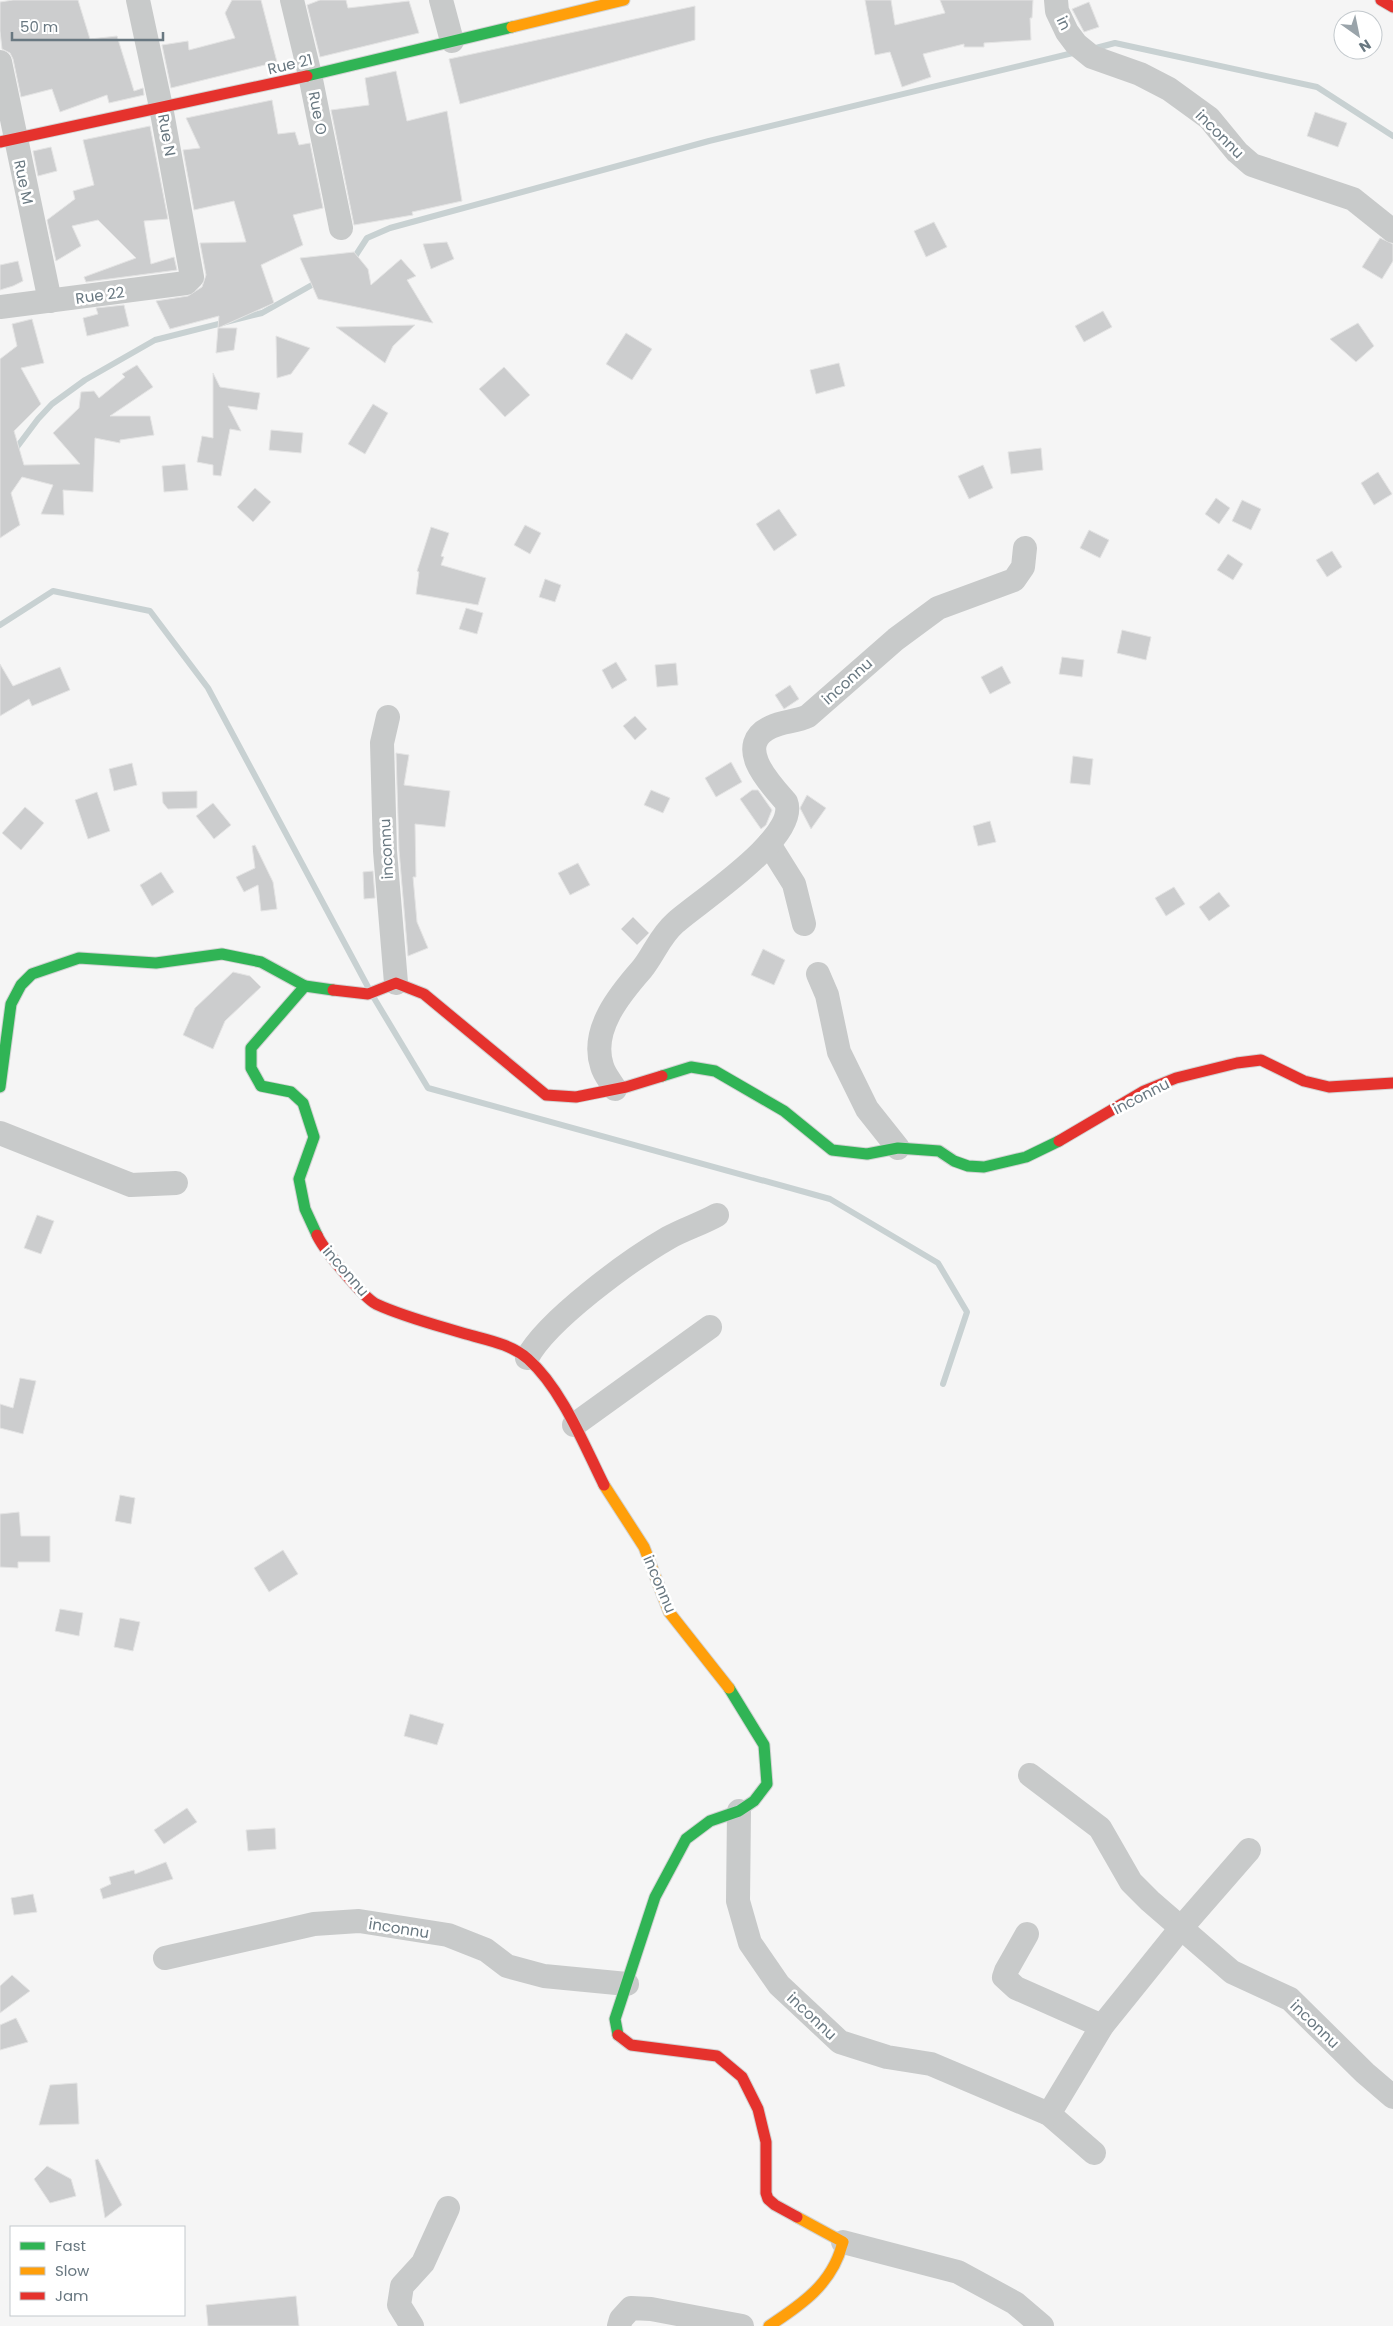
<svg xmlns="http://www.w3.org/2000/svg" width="1393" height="2326" viewBox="0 0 1393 2326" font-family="Poppins,sans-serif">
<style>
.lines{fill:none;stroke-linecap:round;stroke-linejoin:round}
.stream{stroke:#c8d1d2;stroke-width:6}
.building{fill:#cccdce;stroke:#e4e4e4}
.fast-casing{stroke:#d1d2d2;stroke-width:13}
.slow-casing{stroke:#d1d2d2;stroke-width:13}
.jam-casing{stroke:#d1d2d2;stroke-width:13}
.street{stroke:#c8caca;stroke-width:24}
.fast{stroke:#30b455;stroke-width:11}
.slow{stroke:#ff9f0a;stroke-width:11}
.jam{stroke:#e5322d;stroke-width:11}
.labels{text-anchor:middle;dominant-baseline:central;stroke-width:5;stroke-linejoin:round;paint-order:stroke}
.street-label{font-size:15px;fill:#697881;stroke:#fff}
</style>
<rect width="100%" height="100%" fill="#f5f5f5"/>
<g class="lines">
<g class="stream">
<polyline points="1092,49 1115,43 1317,87 1393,136"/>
<polyline points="350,260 356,255 367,238 390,228 709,141 1077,52"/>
<polyline points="14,451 38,419 52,404 85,380 155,340 262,313 319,281"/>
<polyline points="0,625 53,591 150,611 208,688 368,987"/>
<polyline points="374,998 428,1088 830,1199 938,1263 967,1312 943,1384"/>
</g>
</g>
<g class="building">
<polygon points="13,0 78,0 90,39 117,36 134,91 143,88 144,95 109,103 107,95 60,112 52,89 21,97 13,59 10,53 2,49 0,31 0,2"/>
<polygon points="232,0 261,0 277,62 171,88 162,45 188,41 189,50 235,38 225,13"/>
<polygon points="320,0 346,0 348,8 409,1 419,33 320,57 307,5"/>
<polygon points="865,0 891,0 895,25 945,13 940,0 1033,0 1032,18 1030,18 1031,40 984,43 984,47 964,47 964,44 923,54 931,77 902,87 890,52 875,55"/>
<polygon points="1089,2 1099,27 1084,32 1072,9"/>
<polygon points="695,6 695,40 460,104 449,59"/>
<polygon points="396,71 407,121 447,111 462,201 412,212 413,215 354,225 331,110 369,105 365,78"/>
<polygon points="272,100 278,134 295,132 299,145 310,143 323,208 293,215 303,245 261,265 274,303 218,328 219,316 170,329 156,301 188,296 202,287 206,275 200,243 246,242 234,201 194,210 183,150 200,148 186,118"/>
<polygon points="1315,112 1347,123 1338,147 1307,136"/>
<polygon points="150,126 168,219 144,221 151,264 174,257 177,270 86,282 84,277 136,258 98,220 72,226 81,246 56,261 47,220 75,199 73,191 94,185 83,140"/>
<polygon points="51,147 57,171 38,176 33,151"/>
<polygon points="934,222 947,247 926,257 914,231"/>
<polygon points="1380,238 1393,244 1393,261 1382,279 1362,267"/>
<polygon points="447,242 454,259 431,269 423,244"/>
<polygon points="354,252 368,269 371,285 401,259 416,276 407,280 433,323 318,299 300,258"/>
<polygon points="18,261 23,281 13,286 0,290 0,265"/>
<polygon points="124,305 129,326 87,336 83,318 98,314 96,308"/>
<polygon points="1103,311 1112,327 1084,342 1075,326"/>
<polygon points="32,319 44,363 21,368 41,404 14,431 24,465 80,464 53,433 79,408 81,392 94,391 99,398 125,377 122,374 137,365 153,387 110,416 150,416 154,435 120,440 120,443 95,438 93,492 63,490 64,515 41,514 53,485 22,477 11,493 20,525 0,538 0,359 17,346 12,324"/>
<polygon points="1358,323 1374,346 1356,362 1330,339"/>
<polygon points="415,325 393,346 385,363 336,327"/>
<polygon points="218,328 237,328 234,350 216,353"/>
<polygon points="626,333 652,349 632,380 606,364"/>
<polygon points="276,336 310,348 291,374 277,378"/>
<polygon points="839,363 845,386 816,394 810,370"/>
<polygon points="504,367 530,395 505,417 479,389"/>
<polygon points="213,373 220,387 260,393 257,410 228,406 241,431 230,429 221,476 213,475 213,465 197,462 202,436 213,438"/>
<polygon points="373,404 388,413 365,454 348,444"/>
<polygon points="271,430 303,433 301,453 269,450"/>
<polygon points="1041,448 1043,470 1011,474 1008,452"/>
<polygon points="185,464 188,490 164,492 162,466"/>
<polygon points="983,465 993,488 969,499 958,476"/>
<polygon points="1378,472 1392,494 1374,505 1361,483"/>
<polygon points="255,488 271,502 253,522 237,507"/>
<polygon points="1216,498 1230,508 1219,524 1205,514"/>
<polygon points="1242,500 1261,509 1251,530 1232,521"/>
<polygon points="779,509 797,535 774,551 756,524"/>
<polygon points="525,525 541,533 530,554 514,545"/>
<polygon points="431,527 449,533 441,556 444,557 441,565 486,578 478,605 416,594 419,572 417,571"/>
<polygon points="1089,530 1109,540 1100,558 1080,548"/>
<polygon points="1332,551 1342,567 1327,577 1316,560"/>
<polygon points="1228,554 1243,564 1233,580 1217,570"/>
<polygon points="545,579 561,585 555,602 539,597"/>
<polygon points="466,608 483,613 477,634 459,629"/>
<polygon points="1122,630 1151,637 1146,660 1117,653"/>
<polygon points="1062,657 1084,660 1082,677 1059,674"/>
<polygon points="616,662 627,680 612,689 602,670"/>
<polygon points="676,663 678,685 657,687 655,665"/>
<polygon points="0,664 13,686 60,667 70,690 32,706 29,699 0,716"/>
<polygon points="1002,666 1011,683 990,694 981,677"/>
<polygon points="790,685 799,699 784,709 775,695"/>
<polygon points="635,716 647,729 635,740 623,726"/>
<polygon points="396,753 409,755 404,785 450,791 445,827 415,824 416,877 413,877 417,922 428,948 408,956 399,850"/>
<polygon points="1073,756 1093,759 1090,785 1070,783"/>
<polygon points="731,762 742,782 716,797 705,778"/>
<polygon points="132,763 137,785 114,791 109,769"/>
<polygon points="651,790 670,798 663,813 644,805"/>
<polygon points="752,790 758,790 772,810 766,825 761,829 740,799"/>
<polygon points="197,791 197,808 168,809 163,803 162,792"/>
<polygon points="97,792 110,831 88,839 75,800"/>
<polygon points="807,795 826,808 811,829 800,808"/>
<polygon points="213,803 231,825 214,839 196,816"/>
<polygon points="25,807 44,823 21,850 2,833"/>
<polygon points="990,821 996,842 978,846 973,826"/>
<polygon points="255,845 273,882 277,909 261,911 258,885 244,892 236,877 255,868 252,846"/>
<polygon points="578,863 590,885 570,895 558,873"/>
<polygon points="373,871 375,898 364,899 363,872"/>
<polygon points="161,872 174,892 152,906 140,885"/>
<polygon points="1174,887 1185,904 1166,916 1155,898"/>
<polygon points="1219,892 1230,906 1209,921 1199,907"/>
<polygon points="633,917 649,933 637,945 621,929"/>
<polygon points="763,949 785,960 774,985 751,975"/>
<polygon points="233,972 250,976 261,987 225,1021 213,1049 183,1035 195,1008"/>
<polygon points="37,1215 54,1221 41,1254 24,1248"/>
<polygon points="20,1378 36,1381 23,1434 0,1428 0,1404 13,1408"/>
<polygon points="120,1495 135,1498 131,1524 115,1521"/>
<polygon points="19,1512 21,1536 50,1536 50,1562 18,1562 18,1568 0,1567 0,1514"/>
<polygon points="283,1550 298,1574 269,1592 254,1568"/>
<polygon points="60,1609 83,1613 79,1636 55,1631"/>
<polygon points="120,1618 140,1622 133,1651 114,1647"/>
<polygon points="410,1714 444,1724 437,1745 404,1736"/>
<polygon points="187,1808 197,1822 164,1844 154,1830"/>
<polygon points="275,1828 276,1849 248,1851 246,1830"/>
<polygon points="166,1862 173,1879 103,1899 100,1889 111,1884 109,1877 134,1870 135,1874"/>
<polygon points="33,1894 37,1912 14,1915 11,1898"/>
<polygon points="12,1975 30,1991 0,2013 0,1986"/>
<polygon points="16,2018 28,2042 0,2050 0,2025"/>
<polygon points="77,2083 79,2124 39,2125 50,2085"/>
<polygon points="98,2159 122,2205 105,2218 95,2160"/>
<polygon points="47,2166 71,2179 76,2196 50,2203 34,2179"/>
<polygon points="296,2296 299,2326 208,2326 206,2305"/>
</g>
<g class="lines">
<g class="fast-casing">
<g id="fast">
<polyline points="307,76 512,27"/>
<polyline points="305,986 251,1048 251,1068 261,1086 291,1092 303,1103 314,1137 299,1179 305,1209 317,1235"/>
<polyline points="662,1076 691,1067 715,1071 784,1111 832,1150 867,1154 898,1148 939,1151 954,1161 968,1166 984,1167 1026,1157 1059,1141"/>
<polyline points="0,1087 11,1004 21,985 32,974 79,958 156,963 222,954 261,962 305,986 333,990"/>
<polyline points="618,2035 615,2019 655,1897 686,1839 710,1821 739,1811 754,1801 767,1784 764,1745 729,1688"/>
</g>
</g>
<g class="slow-casing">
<g id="slow">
<polyline points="512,27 624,0"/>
<polyline points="604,1485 644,1547 669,1612 729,1688"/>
<path d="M769,2326C801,2305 832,2284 842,2245L843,2242L797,2217"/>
</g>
</g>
<g class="jam-casing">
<g id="jam">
<polyline points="1381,0 1393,7"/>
<polyline points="0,142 307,76"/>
<polyline points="333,990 368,994 396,983 424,994 546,1095 576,1097 626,1087 662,1076"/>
<polyline points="1059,1141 1144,1091 1176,1078 1237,1063 1261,1060 1304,1081 1329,1087 1393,1083"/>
<path d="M317,1235C323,1249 363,1297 376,1304C404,1317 436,1325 466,1334C487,1340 511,1344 528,1359C562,1389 584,1445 604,1485"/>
<polyline points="618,2035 631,2045 717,2056 742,2077 758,2109 766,2142 766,2193 768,2199 775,2205 797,2217"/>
</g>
</g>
<g class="street">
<polyline points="292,0 310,75 341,228"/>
<polyline points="441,0 452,41"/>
<polyline points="1056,0 1057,11 1067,32 1076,44 1092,57 1140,74 1169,89 1209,118 1237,152 1252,165 1353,199 1393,231"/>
<polyline points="0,62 50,301"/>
<polyline points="0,307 186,283 192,277 161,107 138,0"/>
<polyline points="388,717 382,743 385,851 396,983"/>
<polyline points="769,844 794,884 804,924"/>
<polyline points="818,974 827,995 839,1052 867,1109 898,1148"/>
<path d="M615,1089C611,1082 604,1074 602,1066C590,1030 620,994 642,969C654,954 660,936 675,923C698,902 800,837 786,802C769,783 733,745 771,727C783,721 796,722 808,716L896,639L938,608L1014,580L1023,567L1025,548"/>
<polyline points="0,1133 131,1185 176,1183"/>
<path d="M527,1358C547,1320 630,1260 668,1238C684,1229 701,1224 717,1215"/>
<polyline points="574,1425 710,1327"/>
<polyline points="1030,1775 1100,1828 1131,1882 1150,1901 1232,1972 1290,1999 1365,2073 1393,2097"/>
<polyline points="739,1811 738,1901 750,1943 779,1985 840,2042 887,2057 931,2064 1049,2114 1094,2153"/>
<polyline points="1027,1934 1006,1971 1004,1977 1016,1988 1102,2026"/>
<polyline points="165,1958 314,1924 359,1921 448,1935 486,1950 507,1966 544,1976 627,1984"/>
<polyline points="1049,2114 1102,2026 1181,1928 1249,1850"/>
<polyline points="843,2242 958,2272 1015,2303 1042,2326"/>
<polyline points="412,2326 399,2305 402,2286 423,2263 448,2208"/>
<polyline points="619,2326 621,2319 631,2308 651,2309 742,2326"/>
</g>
<use href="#fast" class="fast"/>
<use href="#slow" class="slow"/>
<use href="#jam" class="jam"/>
</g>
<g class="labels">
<g class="street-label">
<text transform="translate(1064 23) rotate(64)">in</text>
<text transform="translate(290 64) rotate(-13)">Rue 21</text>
<text transform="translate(318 113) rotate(79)">Rue O</text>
<text transform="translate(1220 134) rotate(45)">inconnu</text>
<text transform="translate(167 135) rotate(80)">Rue N</text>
<text transform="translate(24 182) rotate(78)">Rue M</text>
<text transform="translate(100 295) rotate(-8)">Rue 22</text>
<text transform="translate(847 681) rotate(-42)">inconnu</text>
<text transform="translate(386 849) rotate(-93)">inconnu</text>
<text transform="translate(1141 1096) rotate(-27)">inconnu</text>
<text transform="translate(346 1271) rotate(49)">inconnu</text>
<text transform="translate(660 1584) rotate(67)">inconnu</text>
<text transform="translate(399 1928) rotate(9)">inconnu</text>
<text transform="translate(812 2016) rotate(43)">inconnu</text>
<text transform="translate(1315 2024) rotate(44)">inconnu</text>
</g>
</g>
<rect x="10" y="2226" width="175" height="90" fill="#ffffff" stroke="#c3c9cd"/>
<rect x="20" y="2242" width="25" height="8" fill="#30b455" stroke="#c3c9cd"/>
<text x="55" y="2251" font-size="15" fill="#697881">Fast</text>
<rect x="20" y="2267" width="25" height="8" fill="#ff9f0a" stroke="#c3c9cd"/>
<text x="55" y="2276" font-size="15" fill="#697881">Slow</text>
<rect x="20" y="2292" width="25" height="8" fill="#e5322d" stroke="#c3c9cd"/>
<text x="55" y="2301" font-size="15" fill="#697881">Jam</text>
<g transform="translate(1358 35) rotate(147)"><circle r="24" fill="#ffffff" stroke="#c3c9cd"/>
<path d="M0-4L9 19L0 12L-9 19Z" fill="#9aa4aa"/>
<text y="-8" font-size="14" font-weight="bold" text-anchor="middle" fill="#697881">N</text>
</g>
<path d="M12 32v8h151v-8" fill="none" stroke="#697881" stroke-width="2.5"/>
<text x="20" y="32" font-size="15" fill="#697881" stroke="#ffffff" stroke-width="4" paint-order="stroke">50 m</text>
</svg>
